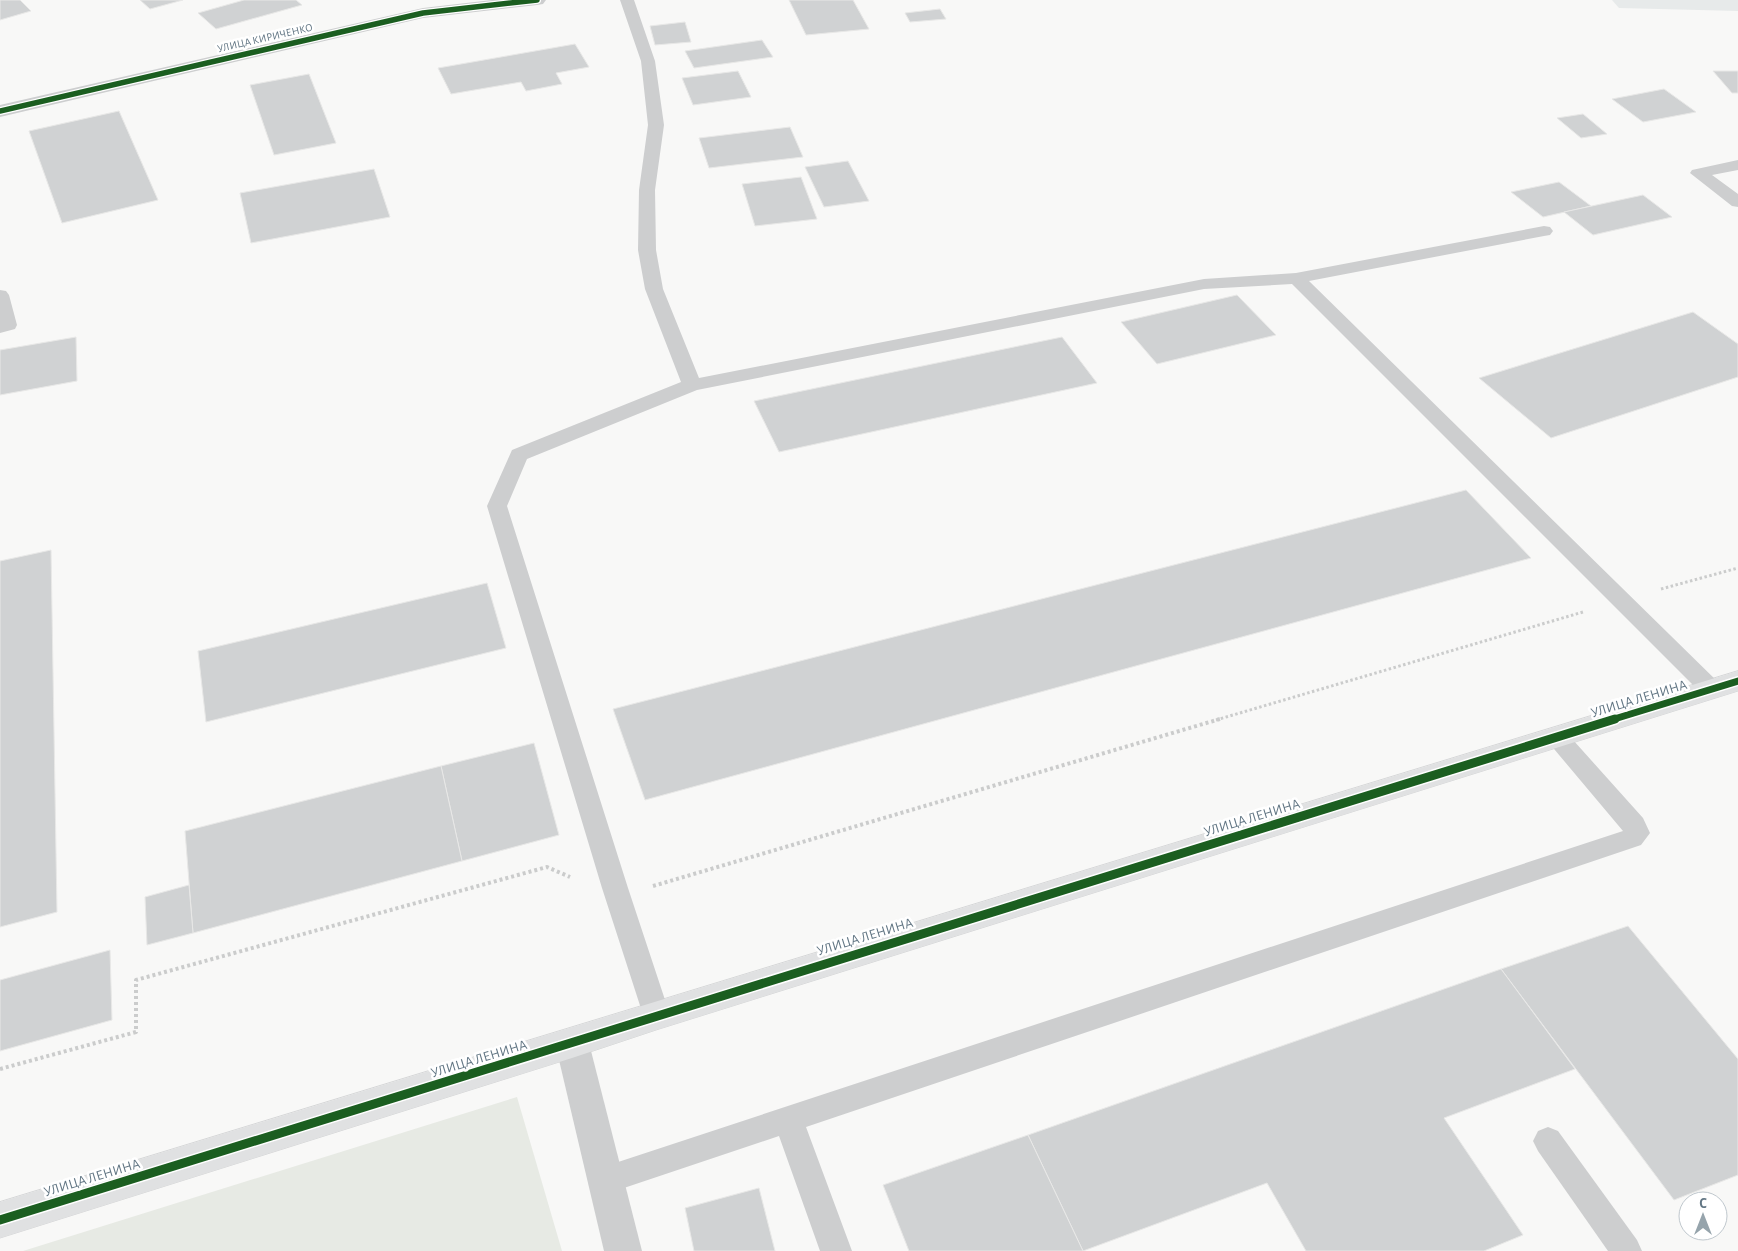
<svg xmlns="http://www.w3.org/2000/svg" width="1738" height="1251" viewBox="0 0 1738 1251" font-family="'Alegreya Sans',sans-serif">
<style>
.built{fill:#e7eaea}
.green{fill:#e7eae4}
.building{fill:#d0d2d3;stroke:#e8e8e7}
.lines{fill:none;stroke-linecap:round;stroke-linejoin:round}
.secondary-casing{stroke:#d5d6d7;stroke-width:1}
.path-far1{stroke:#cbcccc;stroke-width:3;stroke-dasharray:2.5 2.5;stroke-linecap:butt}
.path{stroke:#cbcccc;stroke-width:4;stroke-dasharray:3 3;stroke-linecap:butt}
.lane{fill:#cdcecf;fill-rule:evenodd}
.street{fill:#cdcecf;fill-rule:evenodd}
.secondary{fill:#e0e1e2;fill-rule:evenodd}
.cycleway-far2-casing{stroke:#fff;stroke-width:8}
.cycleway-far1-casing{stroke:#fff;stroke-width:10}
.cycleway-casing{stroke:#fff;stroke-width:12}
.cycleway-far2{stroke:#1b5e20;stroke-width:5.5}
.cycleway-far1{stroke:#1b5e20;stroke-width:7}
.cycleway{stroke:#1b5e20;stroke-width:9}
.labels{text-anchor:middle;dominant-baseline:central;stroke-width:5;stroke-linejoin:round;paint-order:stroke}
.far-street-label{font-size:11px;fill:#627684;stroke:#fff}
.street-label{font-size:14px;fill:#627684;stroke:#fff}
</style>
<rect width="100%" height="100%" fill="#f8f8f7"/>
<polygon class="built" points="1612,0 1738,0 1738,11 1619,8"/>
<polygon class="green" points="517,1097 562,1251 23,1251"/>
<g class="building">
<polygon points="0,0 20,0 31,11 0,20"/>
<polygon points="140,0 183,0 150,9"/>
<polygon points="244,0 296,0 302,5 216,29 198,13"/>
<polygon points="789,0 853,0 869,29 806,35"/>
<polygon points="940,9 946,19 910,22 905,13"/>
<polygon points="685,22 691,42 655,45 650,26"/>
<polygon points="762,40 773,57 694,68 685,51"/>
<polygon points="575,44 589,67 556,73 562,84 526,91 521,82 451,94 438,68"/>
<polygon points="738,71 751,97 693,105 682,78"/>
<polygon points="1713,71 1738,71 1738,93 1732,93"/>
<polygon points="309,74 336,143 274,155 250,85"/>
<polygon points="1664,89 1696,112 1643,122 1612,99"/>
<polygon points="119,111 158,200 62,223 29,131"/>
<polygon points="1583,114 1607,134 1581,138 1557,118"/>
<polygon points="790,127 803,157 709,168 699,138"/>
<polygon points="848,161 869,201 824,207 805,167"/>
<polygon points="374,169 390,217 251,243 240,193"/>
<polygon points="801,177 817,219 755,226 742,184"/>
<polygon points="1559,182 1591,206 1543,217 1511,192"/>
<polygon points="1643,195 1672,217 1593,235 1564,212"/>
<polygon points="1237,295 1276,335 1157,364 1121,322"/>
<polygon points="1693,312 1738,344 1738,377 1551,438 1479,378"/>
<polygon points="76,337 77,381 0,395 0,350"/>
<polygon points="1062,337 1097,383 779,452 754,401"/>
<polygon points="1466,490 1531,558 645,800 613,709"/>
<polygon points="51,550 57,912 0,927 0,561"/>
<polygon points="487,583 506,648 206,722 198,651"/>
<polygon points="534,743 559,835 462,861 441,766"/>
<polygon points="441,766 462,861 193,933 185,831"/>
<polygon points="189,885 193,933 147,945 145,897"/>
<polygon points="1628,926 1738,1059 1738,1175 1674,1200 1501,969"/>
<polygon points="110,950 112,1020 0,1051 0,980"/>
<polygon points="1501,969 1575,1069 1444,1118 1523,1235 1484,1251 1306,1251 1267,1183 1083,1251 1028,1135"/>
<polygon points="1028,1135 1083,1251 909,1251 883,1185"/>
<polygon points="759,1188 775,1251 694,1251 685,1208"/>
</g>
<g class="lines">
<g class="secondary-casing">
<polygon id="secondary" points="1738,671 1738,691 656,1030 572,1058 0,1238 0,1202"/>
</g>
<g class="path-far1">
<polyline points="1661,589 1738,568"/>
<polyline points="1216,720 1583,612"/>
</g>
<g class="path">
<polyline points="653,886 1220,719"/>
<polyline points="0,1069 136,1032 136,980 547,867 570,877"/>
</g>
<g class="lane">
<polygon points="620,0 634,0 655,61 664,125 655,190 656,250 663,289 699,378 1204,279 1296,273 1544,226 1550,227 1553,231 1550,235 1544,236 1309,281 1720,684 1724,690 1720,696 1712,699 1704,696 1292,284 1204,289 697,390 527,459 507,506 628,888 670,1015 666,1024 656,1027 646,1024 602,888 487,506 512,450 681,382 645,289 638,250 639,190 648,125 641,61"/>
<polygon points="1738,160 1738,170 1712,175 1738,194 1738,207 1732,206 1690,173 1692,170"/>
<polygon points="0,290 6,291 9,295 17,325 15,329 0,333"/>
<polygon points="1557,728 1565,731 1643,818 1650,833 1641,845 806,1127 852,1251 820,1251 779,1136 606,1194 595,1190 591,1180 595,1170 606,1166 1623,831 1549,743 1545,737 1549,731"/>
<polygon points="1548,1127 1558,1131 1637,1240 1642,1251 1608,1251 1538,1151 1533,1141 1538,1131"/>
</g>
<g class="street">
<polygon points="492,0 546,0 543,4 537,5 423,18 0,117 0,105 423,8"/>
<polygon points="572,1028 584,1032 589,1043 642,1251 604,1251 555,1043 560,1032"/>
</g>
<use href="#secondary" class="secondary"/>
<g class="cycleway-far2-casing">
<polyline id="cycleway-far2" points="0,111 423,13 537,0"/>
</g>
<g class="cycleway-far1-casing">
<polyline id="cycleway-far1" points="1611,720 1738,681"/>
</g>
<g class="cycleway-casing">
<polyline id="cycleway" points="0,1220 1615,719"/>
</g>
<use href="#cycleway-far2" class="cycleway-far2"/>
<use href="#cycleway-far1" class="cycleway-far1"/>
<use href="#cycleway" class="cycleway"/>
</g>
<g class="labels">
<g class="far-street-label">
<text transform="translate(265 38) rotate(-13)">УЛИЦА КИРИЧЕНКО</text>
</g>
<g class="street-label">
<text transform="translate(1639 699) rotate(-17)">УЛИЦА ЛЕНИНА</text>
<text transform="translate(1252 818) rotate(-17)">УЛИЦА ЛЕНИНА</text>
<text transform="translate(865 937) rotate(-17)">УЛИЦА ЛЕНИНА</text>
<text transform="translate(479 1059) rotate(-17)">УЛИЦА ЛЕНИНА</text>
<text transform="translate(92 1178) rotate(-17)">УЛИЦА ЛЕНИНА</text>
</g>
</g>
<g transform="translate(1703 1216)"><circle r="24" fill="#ffffff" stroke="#c0c8ce"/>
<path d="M0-4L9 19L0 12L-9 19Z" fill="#96a4ac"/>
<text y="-8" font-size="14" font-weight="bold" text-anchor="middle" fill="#627684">С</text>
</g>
</svg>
